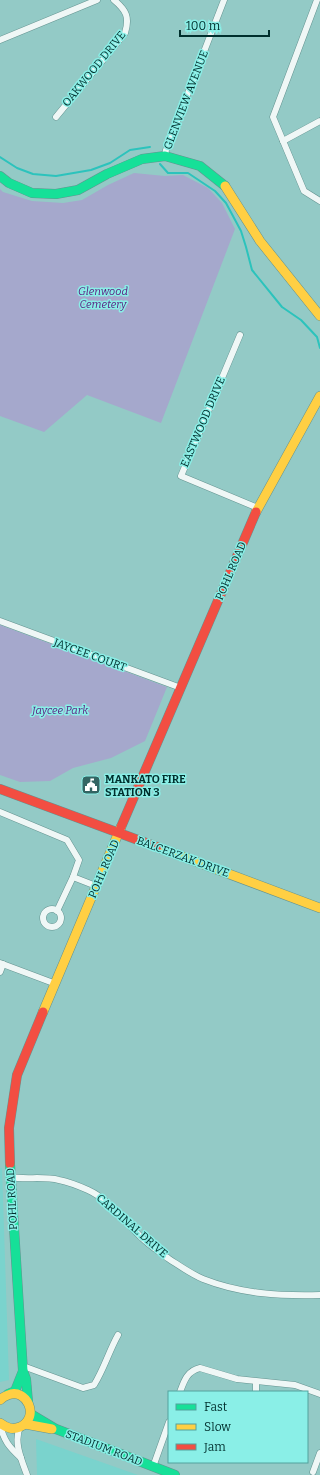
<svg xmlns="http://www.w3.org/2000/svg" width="320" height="1475" viewBox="0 0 320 1475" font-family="Bitter,serif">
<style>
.built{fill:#7ad3cd}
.green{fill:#a5a8cc}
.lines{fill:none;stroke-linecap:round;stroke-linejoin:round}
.stream{stroke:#2cc3bc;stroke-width:2}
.street-casing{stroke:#649390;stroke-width:7}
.fast-casing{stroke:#649390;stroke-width:10}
.slow-casing{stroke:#649390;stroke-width:10}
.jam-casing{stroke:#649390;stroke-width:10}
.street{stroke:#eff7f6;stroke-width:6}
.fast{stroke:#16e098;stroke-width:9}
.slow{stroke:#ffcf43;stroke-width:9}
.jam{stroke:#f24e42;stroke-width:9}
.labels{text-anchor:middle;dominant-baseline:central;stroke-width:3;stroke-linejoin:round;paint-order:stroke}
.street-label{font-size:11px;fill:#002f2d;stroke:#8aefe7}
.park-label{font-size:11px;font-style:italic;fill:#5c2081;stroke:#8aefe7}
.poi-label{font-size:11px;font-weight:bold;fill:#002f2d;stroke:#8aefe7;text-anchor:start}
</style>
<rect width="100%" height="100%" fill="#93cac6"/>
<g class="built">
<polygon points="0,1168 2,1168 9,1380 0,1382"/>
<polygon points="36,1439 138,1475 37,1475"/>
</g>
<g class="green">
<polygon points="134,173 165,176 183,175 208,188 222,203 235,229 161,423 87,395 44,432 0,416 0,189 3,192 32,201 63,203 82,200 108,185"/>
<polygon points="0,625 167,687 145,741 111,758 73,768 50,781 20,782 0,775"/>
</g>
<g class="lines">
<g class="stream">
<polyline points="0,157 17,168 33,174 56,176 91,170 110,163 130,150 150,147"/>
<polyline points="160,164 168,173 188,173 215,191 226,203 241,231 246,247 252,270 282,307 301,320 317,337 320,348"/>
</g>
<g class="street-casing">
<g id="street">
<polyline points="317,0 273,117 304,191 320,201"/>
<polyline points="0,40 97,0"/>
<path d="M56,117L125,33C130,17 126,10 114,0"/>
<polyline points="283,141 320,121"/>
<polyline points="165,156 166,150 224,0"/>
<polyline points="240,335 181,476 258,508"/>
<polyline points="0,621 181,688"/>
<polyline points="0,812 67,840 79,860 73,877 96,886"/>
<circle cx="52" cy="918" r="9"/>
<polyline points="57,911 73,877"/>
<polyline points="0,963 56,984"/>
<polyline points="0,972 3,964"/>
<path d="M10,1177C26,1180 43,1176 59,1180C69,1182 79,1186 88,1190C110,1200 125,1222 142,1238C150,1246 160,1252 169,1259C180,1266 191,1274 203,1279C241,1294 280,1296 320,1295"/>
<path d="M23,1366L83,1388L94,1385C104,1369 109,1351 118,1335"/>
<path d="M180,1392C184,1381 187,1371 200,1368L237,1379L295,1385L320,1394"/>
<polyline points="256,1392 256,1382"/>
<path d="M0,1425C4,1441 9,1447 21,1458"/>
<path d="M20,1427C13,1442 22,1461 27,1475"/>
<polyline points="153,1467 169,1422"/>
<polyline points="313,1472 320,1453"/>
</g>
</g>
<g class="fast-casing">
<g id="fast">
<polyline points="0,176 9,183 32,193 56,194 78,190 107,174 142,159 165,156 200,166 225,186"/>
<polyline points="23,1371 26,1379 28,1402"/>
<polyline points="8,1394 15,1391 23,1371 10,1164"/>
<polyline points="31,1414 56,1429 175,1475"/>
</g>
</g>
<g class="slow-casing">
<g id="slow">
<polyline points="225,186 260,241 320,316"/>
<polyline points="256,512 320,396"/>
<polyline points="157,847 320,908"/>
<polyline points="43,1012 121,827"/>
<path d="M0,1400C2,1398 5,1396 8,1395C26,1387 41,1417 20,1427C12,1430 7,1428 0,1423"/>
<polyline points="25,1424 52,1429"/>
</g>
</g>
<g class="jam-casing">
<g id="jam">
<polyline points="0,789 157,847"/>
<polyline points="121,827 256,512"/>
<polyline points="10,1164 9,1128 17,1075 43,1012"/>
</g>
</g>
<use href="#street" class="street"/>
<use href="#fast" class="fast"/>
<use href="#slow" class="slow"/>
<use href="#jam" class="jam"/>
</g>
<defs>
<g id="civic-square" transform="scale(1)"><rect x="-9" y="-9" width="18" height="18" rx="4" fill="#336563" stroke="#8aefe7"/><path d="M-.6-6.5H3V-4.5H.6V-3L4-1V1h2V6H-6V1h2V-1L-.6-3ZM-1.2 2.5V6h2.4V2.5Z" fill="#fff"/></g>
</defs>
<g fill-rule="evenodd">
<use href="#civic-square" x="91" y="785"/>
</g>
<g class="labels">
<g class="street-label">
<text transform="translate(94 69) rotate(-51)">OAKWOOD DRIVE</text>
<text transform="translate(186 100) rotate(-69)">GLENVIEW AVENUE</text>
<text transform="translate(203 422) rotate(-67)">EASTWOOD DRIVE</text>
<text transform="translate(231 571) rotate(-67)">POHL ROAD</text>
<text transform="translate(90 655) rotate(20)">JAYCEE COURT</text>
<text transform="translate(183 857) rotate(20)">BALCERZAK DRIVE</text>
<text transform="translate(104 869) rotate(-67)">POHL ROAD</text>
<text transform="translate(12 1199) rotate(-93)">POHL ROAD</text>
<text transform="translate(132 1226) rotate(41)">CARDINAL DRIVE</text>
<text transform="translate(104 1448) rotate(21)">STADIUM ROAD</text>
</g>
<g class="park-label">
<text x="103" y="291">Glenwood<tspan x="103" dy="13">Cemetery</tspan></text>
<text x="60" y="710">Jaycee Park</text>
</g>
<g class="poi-label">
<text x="105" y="779">MANKATO FIRE<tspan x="105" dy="13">STATION 3</tspan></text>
</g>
</g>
<rect x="168" y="1391" width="140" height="72" fill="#8aefe7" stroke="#53a29d"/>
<rect x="176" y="1404" width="20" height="6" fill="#16e098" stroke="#53a29d"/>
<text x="204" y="1411" font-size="12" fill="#002f2d">Fast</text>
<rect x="176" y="1424" width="20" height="6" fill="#ffcf43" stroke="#53a29d"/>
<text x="204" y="1431" font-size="12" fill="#002f2d">Slow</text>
<rect x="176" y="1444" width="20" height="6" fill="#f24e42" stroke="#53a29d"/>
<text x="204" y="1451" font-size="12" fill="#002f2d">Jam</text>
<path d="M180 30v6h89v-6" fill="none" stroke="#002f2d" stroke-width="2"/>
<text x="186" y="30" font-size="12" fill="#002f2d" stroke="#8aefe7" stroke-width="3" paint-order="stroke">100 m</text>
</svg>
